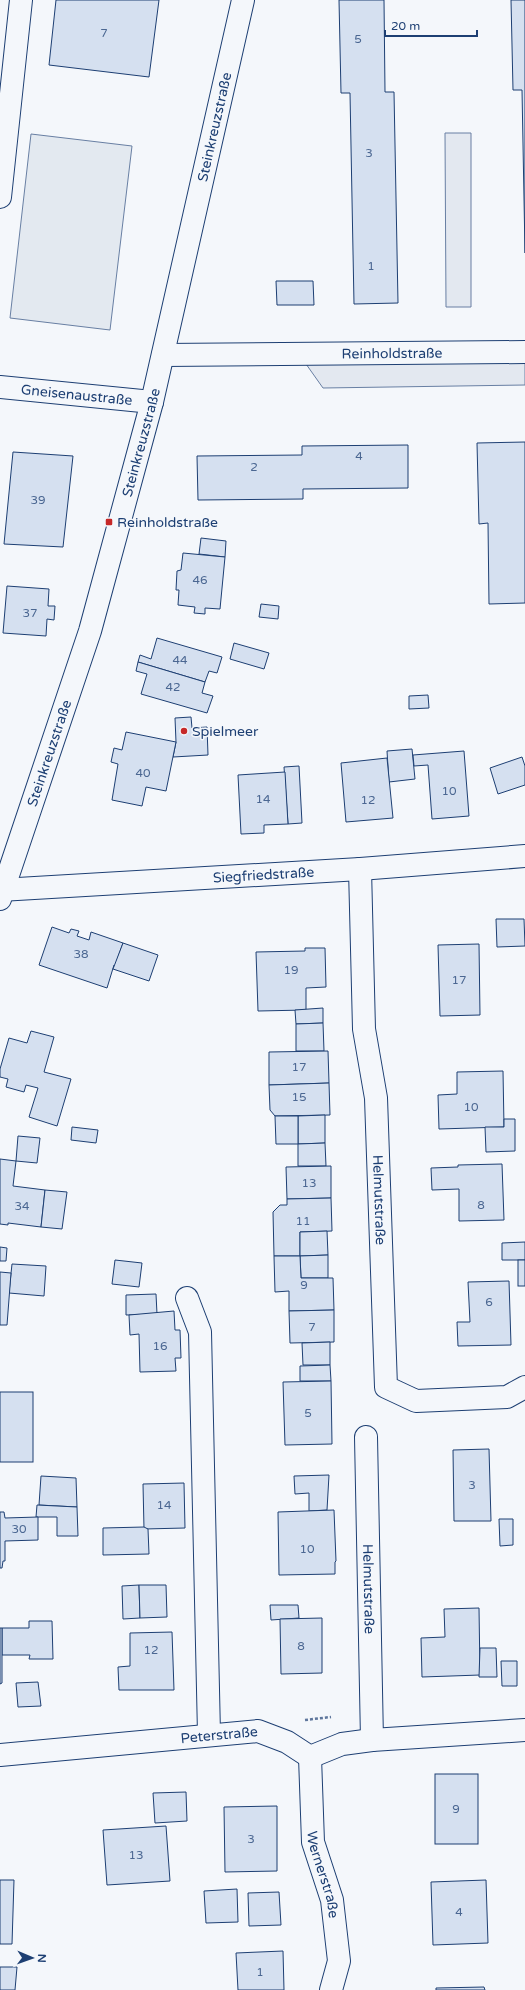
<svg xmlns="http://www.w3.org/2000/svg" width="525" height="1990" viewBox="0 0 525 1990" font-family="'Varela Round',sans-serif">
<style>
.green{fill:#e3e9f0;stroke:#687fa3}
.parking{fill:#e3e8f0;stroke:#687fa3}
.building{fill:#d5e0f0;stroke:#1d3f73}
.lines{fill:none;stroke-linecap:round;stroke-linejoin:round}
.minor-casing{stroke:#1d3f73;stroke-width:24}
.path{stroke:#5e769c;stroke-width:2.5;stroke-dasharray:3 2;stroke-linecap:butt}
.minor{stroke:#f4f7fb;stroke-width:22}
.poi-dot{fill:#c62828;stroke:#f4f7fb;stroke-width:1.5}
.labels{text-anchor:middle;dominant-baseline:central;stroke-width:3;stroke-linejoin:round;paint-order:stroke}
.number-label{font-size:12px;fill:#4b6792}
.street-label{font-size:14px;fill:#1d3f73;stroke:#f4f7fb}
.poi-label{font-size:14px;fill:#1d3f73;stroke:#f4f7fb;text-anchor:start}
</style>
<rect width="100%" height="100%" fill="#f4f7fb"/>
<polygon class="green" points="31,134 132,146 110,330 10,318"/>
<g class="parking">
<polygon points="445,133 471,133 471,307 446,307"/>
<polygon points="525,362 525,385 323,388 306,364"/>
</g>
<g class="building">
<polygon points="56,0 159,0 149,77 49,65"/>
<polygon points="339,0 384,0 385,92 394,92 398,303 354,304 350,93 341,93"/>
<polygon points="511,0 525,0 525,253 522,90 513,90"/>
<polygon points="276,281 313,281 314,305 277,305"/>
<polygon points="525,442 525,603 489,604 488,523 479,524 477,443"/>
<polygon points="408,445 408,488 303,489 303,499 198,500 197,456 302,455 302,446"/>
<polygon points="13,452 73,456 63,547 4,544"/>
<polygon points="201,538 226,541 225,557 199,554"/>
<polygon points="183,553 225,557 220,609 205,608 205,614 194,613 195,607 178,605 179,590 176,590 177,571 181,570"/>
<polygon points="7,586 49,589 48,606 55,606 54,620 47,619 46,636 3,633"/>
<polygon points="261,604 279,606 278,619 259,617"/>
<polygon points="157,638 222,657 217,673 209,671 205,682 138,662 140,655 151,659"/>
<polygon points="234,643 269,653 264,669 230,659"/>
<polygon points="138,662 205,682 202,693 213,696 207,713 141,694 147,674 136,671"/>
<polygon points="428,695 429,708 409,709 409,696"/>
<polygon points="191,717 192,728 207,727 208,755 173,757 176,742 175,718"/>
<polygon points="126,732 176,742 166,791 146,787 142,806 112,800 118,764 111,762 114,748 122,750"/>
<polygon points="412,749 415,779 389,782 387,751"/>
<polygon points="464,751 469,816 432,819 428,765 414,766 413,755"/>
<polygon points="522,757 525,766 525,785 498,794 490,768"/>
<polygon points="387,758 393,818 346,822 341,763"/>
<polygon points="299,766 302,823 288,824 284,767"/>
<polygon points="285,772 288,824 264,825 264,833 241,834 238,775"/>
<polygon points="496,919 524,919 525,946 497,947"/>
<polygon points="52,927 69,933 71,929 79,931 77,936 89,940 91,932 123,943 115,966 114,965 107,988 39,965"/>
<polygon points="123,943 158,955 149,981 113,969"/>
<polygon points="479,944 480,1015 440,1016 438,945"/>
<polygon points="305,948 325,948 326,987 306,988 306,1010 258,1011 256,952 305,951"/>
<polygon points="323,1008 323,1023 296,1024 295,1010"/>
<polygon points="323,1023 324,1051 296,1051 296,1024"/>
<polygon points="31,1031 54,1037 44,1072 71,1079 57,1126 29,1117 38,1088 26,1085 24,1092 6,1087 8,1079 0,1077 0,1069 9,1038 27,1043"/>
<polygon points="328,1051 329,1083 269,1085 269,1052"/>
<polygon points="503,1071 504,1127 439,1129 438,1095 457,1094 457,1072"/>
<polygon points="329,1083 330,1115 275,1116 270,1110 269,1085"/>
<polygon points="325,1115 325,1143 298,1144 298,1116"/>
<polygon points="275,1116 298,1116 298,1144 276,1144"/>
<polygon points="504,1119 515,1119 515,1151 486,1152 485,1127 504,1127"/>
<polygon points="72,1127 98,1130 96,1143 71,1140"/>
<polygon points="18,1136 40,1138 37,1163 16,1161"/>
<polygon points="325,1143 326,1166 298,1166 298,1144"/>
<polygon points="0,1159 16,1161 13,1186 45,1190 41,1227 8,1223 8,1225 0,1224"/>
<polygon points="502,1164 504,1220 459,1221 459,1189 432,1190 431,1168 458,1167 458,1165"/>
<polygon points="331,1166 331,1198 287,1199 286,1167"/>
<polygon points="45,1190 67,1192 62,1229 41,1227"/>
<polygon points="331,1198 332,1231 300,1232 300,1256 274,1256 273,1212 280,1205 287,1205 287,1199"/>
<polygon points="327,1231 328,1255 300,1256 300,1232"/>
<polygon points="525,1242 525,1260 502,1260 502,1243"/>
<polygon points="0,1247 7,1248 6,1261 0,1261"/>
<polygon points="328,1255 328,1278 301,1278 300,1256"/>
<polygon points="274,1256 300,1256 301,1278 333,1278 334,1310 289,1311 289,1291 275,1292"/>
<polygon points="115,1260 142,1263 139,1287 112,1284"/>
<rect x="518" y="1260" width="7" height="26"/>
<polygon points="12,1264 46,1266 44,1296 9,1293"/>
<polygon points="0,1272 11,1273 7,1325 0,1325"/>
<polygon points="509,1281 511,1345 458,1346 457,1322 470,1322 468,1282"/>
<polygon points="156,1294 157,1314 126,1315 126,1295"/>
<polygon points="334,1310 334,1342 290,1343 289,1311"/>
<polygon points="174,1311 175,1330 180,1330 181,1358 175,1358 176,1371 140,1372 139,1334 130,1335 129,1315"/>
<polygon points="330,1342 330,1365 303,1365 302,1343"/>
<polygon points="330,1365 331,1381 300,1381 300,1366"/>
<polygon points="331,1381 332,1444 285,1445 283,1382"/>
<rect x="0" y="1392" width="33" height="70"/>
<polygon points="489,1449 491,1521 454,1521 453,1450"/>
<polygon points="329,1475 327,1510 309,1511 309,1493 295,1494 294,1476"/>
<polygon points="41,1476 76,1478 77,1507 39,1505"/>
<polygon points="184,1483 185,1528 144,1529 143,1484"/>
<polygon points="37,1505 77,1507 78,1536 57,1536 57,1517 36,1517"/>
<polygon points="334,1510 336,1561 335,1562 335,1574 279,1575 278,1512"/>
<polygon points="0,1512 4,1512 5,1518 38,1517 38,1540 5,1541 5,1561 3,1561 2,1568 0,1568"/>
<polygon points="499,1519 513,1519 513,1545 500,1546"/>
<polygon points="144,1527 148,1529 149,1554 103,1555 103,1528"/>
<polygon points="139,1585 140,1618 123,1619 122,1586"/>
<polygon points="139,1585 166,1585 167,1617 140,1618"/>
<polygon points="270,1605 298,1605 299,1618 271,1620"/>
<polygon points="479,1608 480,1675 422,1677 421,1638 445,1637 444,1609"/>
<polygon points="322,1618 322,1673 281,1674 280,1619"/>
<polygon points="29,1621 52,1621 53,1659 29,1659 30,1655 2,1655 2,1628 29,1628"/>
<polygon points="0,1628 2,1628 2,1683 0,1684"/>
<polygon points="172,1632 174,1690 119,1690 118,1667 130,1666 130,1633"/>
<polygon points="480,1648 496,1648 497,1677 479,1677"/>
<polygon points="501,1661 517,1661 517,1686 502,1686"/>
<polygon points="38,1682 41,1706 18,1707 16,1683"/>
<rect x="435" y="1774" width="43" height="70"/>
<polygon points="186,1792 187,1821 155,1823 153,1793"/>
<polygon points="277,1806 277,1871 225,1872 224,1807"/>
<polygon points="166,1826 170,1881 107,1885 103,1830"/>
<polygon points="0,1880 14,1880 12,1944 0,1944"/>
<polygon points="486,1880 488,1943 433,1945 431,1882"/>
<polygon points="237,1889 238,1922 206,1923 204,1891"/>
<polygon points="279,1892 281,1925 249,1926 248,1893"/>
<polygon points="283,1951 284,1990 238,1990 236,1953"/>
<polygon points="0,1967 17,1967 15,1990 0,1990"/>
<polygon points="484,1987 485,1990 436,1990 436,1988"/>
</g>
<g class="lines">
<g class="minor-casing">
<g id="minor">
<polyline points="0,197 21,0"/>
<path id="s1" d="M163,355L525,352"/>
<path id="s2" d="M0,387L152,402"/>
<path id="s3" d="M360,869L364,1029L376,1098L386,1387L416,1401L507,1397L525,1387"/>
<path id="s4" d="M0,890L360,869L525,856"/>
<path id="s5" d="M0,899L90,631L152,402L243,0"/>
<polyline points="187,1298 200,1332 209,1734"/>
<path id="s6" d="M366,1437L372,1740"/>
<path id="s7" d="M0,1755L258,1731L287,1742L310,1757L342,1744L372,1740L525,1730"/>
<path id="s8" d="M310,1757L313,1842L332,1900L339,1961L331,1990"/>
</g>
</g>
<polyline class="path" points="305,1720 331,1717"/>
<use href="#minor" class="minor"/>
</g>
<g class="poi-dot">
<rect x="105" y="518" width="8" height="8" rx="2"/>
<circle cx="184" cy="731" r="4"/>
</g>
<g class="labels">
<g class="number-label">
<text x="104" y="33">7</text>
<text x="358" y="39">5</text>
<text x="369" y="153">3</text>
<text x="371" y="266">1</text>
<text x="359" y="456">4</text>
<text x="254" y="467">2</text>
<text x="38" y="500">39</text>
<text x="200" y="580">46</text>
<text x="30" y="613">37</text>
<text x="180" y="660">44</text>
<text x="173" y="687">42</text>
<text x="143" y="773">40</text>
<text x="449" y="791">10</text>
<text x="263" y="799">14</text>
<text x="368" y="800">12</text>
<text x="81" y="954">38</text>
<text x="291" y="970">19</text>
<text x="459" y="980">17</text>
<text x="299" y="1067">17</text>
<text x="299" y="1097">15</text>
<text x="471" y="1107">10</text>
<text x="309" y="1183">13</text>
<text x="481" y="1205">8</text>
<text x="22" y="1206">34</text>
<text x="303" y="1221">11</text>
<text x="304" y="1285">9</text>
<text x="489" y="1302">6</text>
<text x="312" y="1327">7</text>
<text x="160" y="1346">16</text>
<text x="308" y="1413">5</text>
<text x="472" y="1485">3</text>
<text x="164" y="1505">14</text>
<text x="19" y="1529">30</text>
<text x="307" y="1549">10</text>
<text x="301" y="1646">8</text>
<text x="151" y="1650">12</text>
<text x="456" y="1809">9</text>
<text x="251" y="1839">3</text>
<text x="136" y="1855">13</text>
<text x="459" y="1912">4</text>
<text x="260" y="1972">1</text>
</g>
<g class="street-label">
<text stroke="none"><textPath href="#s5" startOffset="802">Steinkreuzstraße</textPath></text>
<text stroke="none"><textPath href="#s1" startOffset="229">Reinholdstraße</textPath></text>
<text stroke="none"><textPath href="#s2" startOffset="77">Gneisenaustraße</textPath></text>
<text stroke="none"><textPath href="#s5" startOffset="478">Steinkreuzstraße</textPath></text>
<text stroke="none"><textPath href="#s5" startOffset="154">Steinkreuzstraße</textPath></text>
<text stroke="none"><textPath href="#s4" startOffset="264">Siegfriedstraße</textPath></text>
<text stroke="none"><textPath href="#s3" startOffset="332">Helmutstraße</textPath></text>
<text stroke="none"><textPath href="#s6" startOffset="152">Helmutstraße</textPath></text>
<text stroke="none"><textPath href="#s7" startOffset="220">Peterstraße</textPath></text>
<text stroke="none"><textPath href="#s8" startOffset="119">Wernerstraße</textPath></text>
</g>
<g class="poi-label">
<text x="117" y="522">Reinholdstraße</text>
<text x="192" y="731">Spielmeer</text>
</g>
</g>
<g transform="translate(32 1958) rotate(92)" stroke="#f4f7fb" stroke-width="3" paint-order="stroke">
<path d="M0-3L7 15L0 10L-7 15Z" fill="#1d3f73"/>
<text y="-6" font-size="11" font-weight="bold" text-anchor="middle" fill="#1d3f73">N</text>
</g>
<path d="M385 30v6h92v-6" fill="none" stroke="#1d3f73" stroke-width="2"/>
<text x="391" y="30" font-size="12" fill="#1d3f73" stroke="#f4f7fb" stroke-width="3" paint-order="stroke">20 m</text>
</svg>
